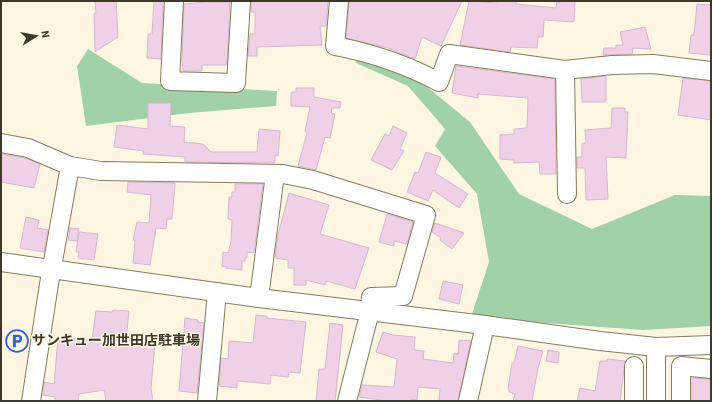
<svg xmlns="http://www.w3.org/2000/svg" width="712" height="402" viewBox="0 0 712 402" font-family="'Source Sans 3','Noto Sans JP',sans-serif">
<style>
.green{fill:#a0d1a8}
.building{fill:#efd0e7;stroke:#d6b8cf}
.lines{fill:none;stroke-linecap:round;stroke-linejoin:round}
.minor-casing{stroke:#897c5d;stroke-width:20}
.minor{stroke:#fff;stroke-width:18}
.labels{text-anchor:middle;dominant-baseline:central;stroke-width:3;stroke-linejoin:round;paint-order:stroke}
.poi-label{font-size:14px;font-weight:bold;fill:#3e382b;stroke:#fef6e2;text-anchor:start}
</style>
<rect width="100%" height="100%" fill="#fef6e2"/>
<g class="green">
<polygon points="88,49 142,83 277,91 276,106 189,113 86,126 77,66"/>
<polygon points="357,56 410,73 470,122 519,194 592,229 675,195 711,196 711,326 643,330 531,322 472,314 489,262 477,194 435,146 445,129 408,86 356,63"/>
</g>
<g class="building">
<polygon points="95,1 116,1 118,37 95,52 94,13 96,13"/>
<polygon points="154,1 163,1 161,59 147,58 148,34 152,34"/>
<polygon points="251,1 328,1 326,26 320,26 322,45 257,47 257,56 248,56 250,34 255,34 255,12 251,12"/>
<polygon points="349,1 462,1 441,46 422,37 415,59 388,48 346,38"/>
<polygon points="469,1 496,3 497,1 516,1 516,4 556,8 557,2 560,3 560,1 575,1 574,22 544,20 543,37 538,37 537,48 511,47 510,52 460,45"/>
<polygon points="206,2 230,2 227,65 202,65 202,71 183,71 182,60 184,4"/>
<polygon points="697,4 711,5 711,55 689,53 691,35 694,35"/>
<polygon points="645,27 651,49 633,48 632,54 603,55 604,48 616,48 616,45 623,45 620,32"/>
<polygon points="456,66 555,79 556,174 540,174 539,162 514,163 514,160 500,159 500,135 514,134 514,129 527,128 528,98 478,94 478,98 452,93"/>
<polygon points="606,76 606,102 582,102 581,79"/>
<polygon points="683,78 711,81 711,120 678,115"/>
<polygon points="296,88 314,88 314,97 341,102 340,108 332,108 331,113 335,114 330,138 325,137 316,170 298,166 307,133 305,131 310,107 291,106 291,92 296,92"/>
<polygon points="148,103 171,103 170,126 185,127 184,142 203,144 211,152 257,152 259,129 280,131 278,156 275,155 275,163 185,162 185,157 143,154 144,151 114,147 117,125 148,129"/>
<polygon points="612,108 625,108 625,112 628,112 626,158 606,157 608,199 586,200 585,168 577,168 577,157 582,157 582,143 586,143 585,130 611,128"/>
<polygon points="393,126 407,133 400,149 404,151 392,170 371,160 385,134 389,136"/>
<polygon points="426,152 441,157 435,173 468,194 459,208 433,190 428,201 407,192 415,172 418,173"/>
<polygon points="1,154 25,158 40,164 34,188 1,182"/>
<polygon points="128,182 175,183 172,219 167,219 166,229 156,228 150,265 133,263 135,240 133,240 137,222 149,223 151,195 127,192"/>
<polygon points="235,184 263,184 254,253 247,252 247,258 245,258 245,261 242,261 242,270 226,268 226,267 222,266 223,252 228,253 231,242 232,220 228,219 229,197 232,197 232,192 235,192"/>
<polygon points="289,193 329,205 320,234 369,248 355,289 326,281 325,285 306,280 306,285 294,285 294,268 288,268 288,260 275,258 278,235"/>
<polygon points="387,214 413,222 407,244 394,241 394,246 379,242"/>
<polygon points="26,217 39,220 37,228 48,230 44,252 20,248"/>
<polygon points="435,223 464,233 452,249 440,240 441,238 432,232"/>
<polygon points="70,228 79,229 77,241 68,240"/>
<polygon points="79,232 98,234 94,260 78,258 79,252 76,252"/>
<polygon points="443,281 463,285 459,304 439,299"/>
<polygon points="113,310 129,311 126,340 155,343 151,388 153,401 106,401 104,390 79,394 78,401 55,401 55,397 43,395 44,382 54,384 58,338 92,340 96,311 112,312"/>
<polygon points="256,315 267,316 267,318 306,322 300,373 289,372 288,377 271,375 270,384 237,381 237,388 219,386 221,358 228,359 229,341 253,343"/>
<polygon points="185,318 198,320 198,322 204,323 197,393 179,391"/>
<polygon points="330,323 343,325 335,401 316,401 319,369 325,369"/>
<polygon points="383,332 392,335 415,337 414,350 424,351 423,359 453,363 454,353 458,354 459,340 471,341 458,401 439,401 440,389 418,387 417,400 411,399 411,401 388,401 359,397 362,385 394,387 397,359 376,352"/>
<polygon points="518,346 543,351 538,368 532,401 513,401 515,394 509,392 509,389 508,389 512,363 514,363"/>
<polygon points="548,350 559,352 558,363 546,361"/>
<polygon points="607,359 625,361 620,401 577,401 580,388 595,391 600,361 607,361"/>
<polygon points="692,378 711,379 711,401 692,401"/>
</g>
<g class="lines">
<g class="minor-casing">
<g id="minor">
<polyline points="174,1 170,81 236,83 241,1"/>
<path d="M339,1L335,46C373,53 405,64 439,82L449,54L565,70L612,65L653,64L711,71"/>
<polyline points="565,70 567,194"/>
<polyline points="1,143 28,148 70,166 101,171 283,174 313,180 426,215 403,296 371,297 370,311 347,401"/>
<polyline points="1,262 259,298 485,325 600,341 656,347 711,345"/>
<polyline points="259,298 275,174"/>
<polyline points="656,347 656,401"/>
<polyline points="31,401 49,284 70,166"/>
<polyline points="207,401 217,292"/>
<polyline points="468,401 485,325"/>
<polyline points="634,401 634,366"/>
<polyline points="681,401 681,366 711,369"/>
</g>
</g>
<use href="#minor" class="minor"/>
</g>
<defs>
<g id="parking-ring" transform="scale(1.15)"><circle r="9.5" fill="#fef6e2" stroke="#3165d4" stroke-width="1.5"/><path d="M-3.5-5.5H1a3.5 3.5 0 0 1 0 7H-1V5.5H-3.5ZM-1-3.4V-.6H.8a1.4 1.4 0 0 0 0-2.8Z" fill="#3165d4"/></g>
</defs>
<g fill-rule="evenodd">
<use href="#parking-ring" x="17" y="341"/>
</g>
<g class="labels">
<g class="poi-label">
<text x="32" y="341">サンキュー加世田店駐車場</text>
</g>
</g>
<rect width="712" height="402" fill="none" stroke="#3e382b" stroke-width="4"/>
<g transform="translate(36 36) rotate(79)" stroke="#fef6e2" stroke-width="3" paint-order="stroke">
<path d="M0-3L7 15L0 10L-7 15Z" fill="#3e382b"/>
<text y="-6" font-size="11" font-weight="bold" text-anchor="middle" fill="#3e382b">N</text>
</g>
</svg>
